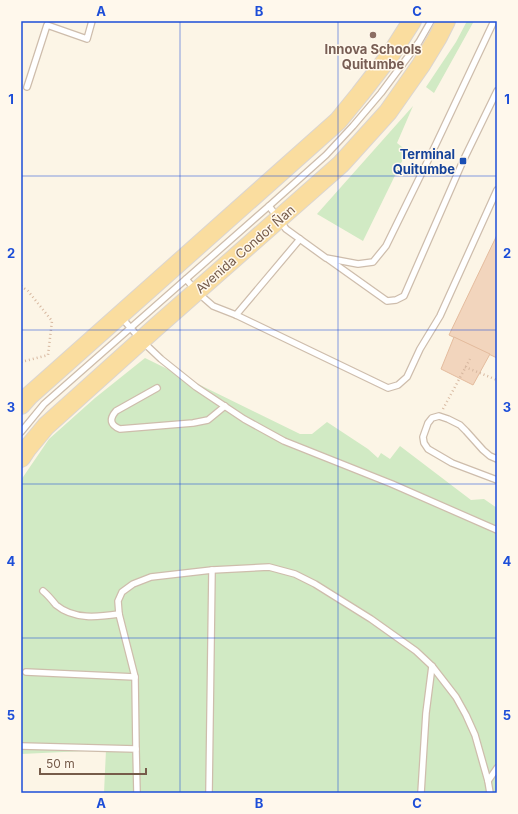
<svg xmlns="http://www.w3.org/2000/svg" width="518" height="814" viewBox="0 0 518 814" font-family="Inter,sans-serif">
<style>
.green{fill:#d1eac4}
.building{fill:#f2d5bd;stroke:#e4bc9e}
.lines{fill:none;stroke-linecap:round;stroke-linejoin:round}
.lane-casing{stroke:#cebdac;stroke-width:8}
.primary-casing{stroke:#dbd5d0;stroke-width:20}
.path{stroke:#d7b8a0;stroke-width:2.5;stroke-dasharray:1 3;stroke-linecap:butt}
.lane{stroke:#fff;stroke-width:5.5}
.primary{stroke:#fadd9f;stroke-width:18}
.grid{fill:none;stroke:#1d4ed8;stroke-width:1;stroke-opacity:0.55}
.education-dot{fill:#8d6e63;stroke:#fff8ec;stroke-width:1.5}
.transit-dot{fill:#1a4fb4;stroke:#fff8ec;stroke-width:1.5}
.labels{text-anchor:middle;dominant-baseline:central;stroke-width:3;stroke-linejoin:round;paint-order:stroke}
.education-label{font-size:13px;font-weight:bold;fill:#785e54;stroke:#fff8ec}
.transit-label{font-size:13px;font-weight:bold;fill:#164399;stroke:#fff8ec;text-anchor:end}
.street-label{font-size:13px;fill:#765c4a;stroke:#fff8ec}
.neatline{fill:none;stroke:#1d4ed8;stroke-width:1.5}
.grid-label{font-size:13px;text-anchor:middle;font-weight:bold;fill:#1d4ed8}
</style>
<rect width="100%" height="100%" fill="#fcf5e6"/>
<g class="green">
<polygon points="467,21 474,21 434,93 426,87 456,42"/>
<polygon points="413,106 397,143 407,151 363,241 317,214"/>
<polygon points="145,358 300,434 312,434 327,422 368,449 378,458 381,453 390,459 400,446 471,500 484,499 497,508 497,793 104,793 106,750 21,754 21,480 49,439 95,398"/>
</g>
<g class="building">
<polygon points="497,235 497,358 449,335"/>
<polygon points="454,337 490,354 473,385 441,369"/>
</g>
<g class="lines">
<g class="lane-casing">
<g id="lane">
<polyline points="27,87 47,25 87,39 92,21"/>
<polyline points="269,206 286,229 326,258 358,264 373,262 386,246 436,144 494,21"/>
<polyline points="328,259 387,301 396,300 404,296 463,161 497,91"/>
<polyline points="186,279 197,292 213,306 236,315 388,388 398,385 407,377 420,349 440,316 497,190"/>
<polyline points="236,315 300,239"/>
<polyline points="121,317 142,341 161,359 196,387 244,419 284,441 392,484 497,530"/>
<path d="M157,388L116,411C109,419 110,425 120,429L193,423L208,420L225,406"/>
<polyline points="21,432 44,404 269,206 326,155 353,126 381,93 419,42 431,21"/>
<polyline points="497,459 490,456 483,450 466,431 460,425 448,419 439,416 432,418 428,423 423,437 424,443 428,449 452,463 497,480"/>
<path d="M43,591C48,595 52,600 56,605C74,620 98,617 119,614"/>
<polyline points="26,672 135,677"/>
<polyline points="21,746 136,749 137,793"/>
<polyline points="136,749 135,677 119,614 118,601 122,592 133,584 151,577 212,570 269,567 295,574 315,584 371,619 416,651 432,666 456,697 466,715 475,735 488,781"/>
<polyline points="209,793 212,570"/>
<polyline points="421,793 426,713 432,666"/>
<polyline points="490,793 488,781 497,768"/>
</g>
</g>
<g class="primary-casing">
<g id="primary">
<polyline points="21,405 29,396 338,121 360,94 391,54 412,21"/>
<polyline points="21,458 27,449 46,426 155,328 341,164 388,112 421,65 438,37 446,21"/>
</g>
</g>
<g class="path">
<polyline points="21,286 28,291 52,321 48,355 21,362"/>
<polyline points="465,367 497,380"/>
<polyline points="443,409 470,359"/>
</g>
<use href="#lane" class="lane"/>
<use href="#primary" class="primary"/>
</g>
<path class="grid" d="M180,21V793M338,21V793M21,176H497M21,330H497M21,484H497M21,638H497"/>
<circle class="education-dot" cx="373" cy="35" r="4"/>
<rect class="transit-dot" x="459" y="157" width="8" height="8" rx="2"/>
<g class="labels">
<g class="education-label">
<text x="373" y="49">Innova Schools<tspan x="373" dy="15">Quitumbe</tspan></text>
</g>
<g class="transit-label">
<text x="455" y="154">Terminal<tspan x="455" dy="15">Quitumbe</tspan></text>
</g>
<g class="street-label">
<text transform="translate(245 249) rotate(-41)">Avenida Condor Ñan</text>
</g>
</g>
<rect width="518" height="814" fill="none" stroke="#fff8ec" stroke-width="44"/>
<path d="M40 768v6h106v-6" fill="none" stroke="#765c4a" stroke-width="2"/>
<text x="46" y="768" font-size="12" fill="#765c4a" stroke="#fff8ec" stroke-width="3" paint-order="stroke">50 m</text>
<rect x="22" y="22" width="474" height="770" class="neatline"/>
<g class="grid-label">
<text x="101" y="16">A</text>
<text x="259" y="16">B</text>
<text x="417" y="16">C</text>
<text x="11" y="104">1</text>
<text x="507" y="104">1</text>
<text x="11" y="258">2</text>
<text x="507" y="258">2</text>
<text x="11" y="412">3</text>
<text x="507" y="412">3</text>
<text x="11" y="566">4</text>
<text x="507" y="566">4</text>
<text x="11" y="720">5</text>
<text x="507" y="720">5</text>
<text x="101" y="808">A</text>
<text x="259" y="808">B</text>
<text x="417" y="808">C</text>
</g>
</svg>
